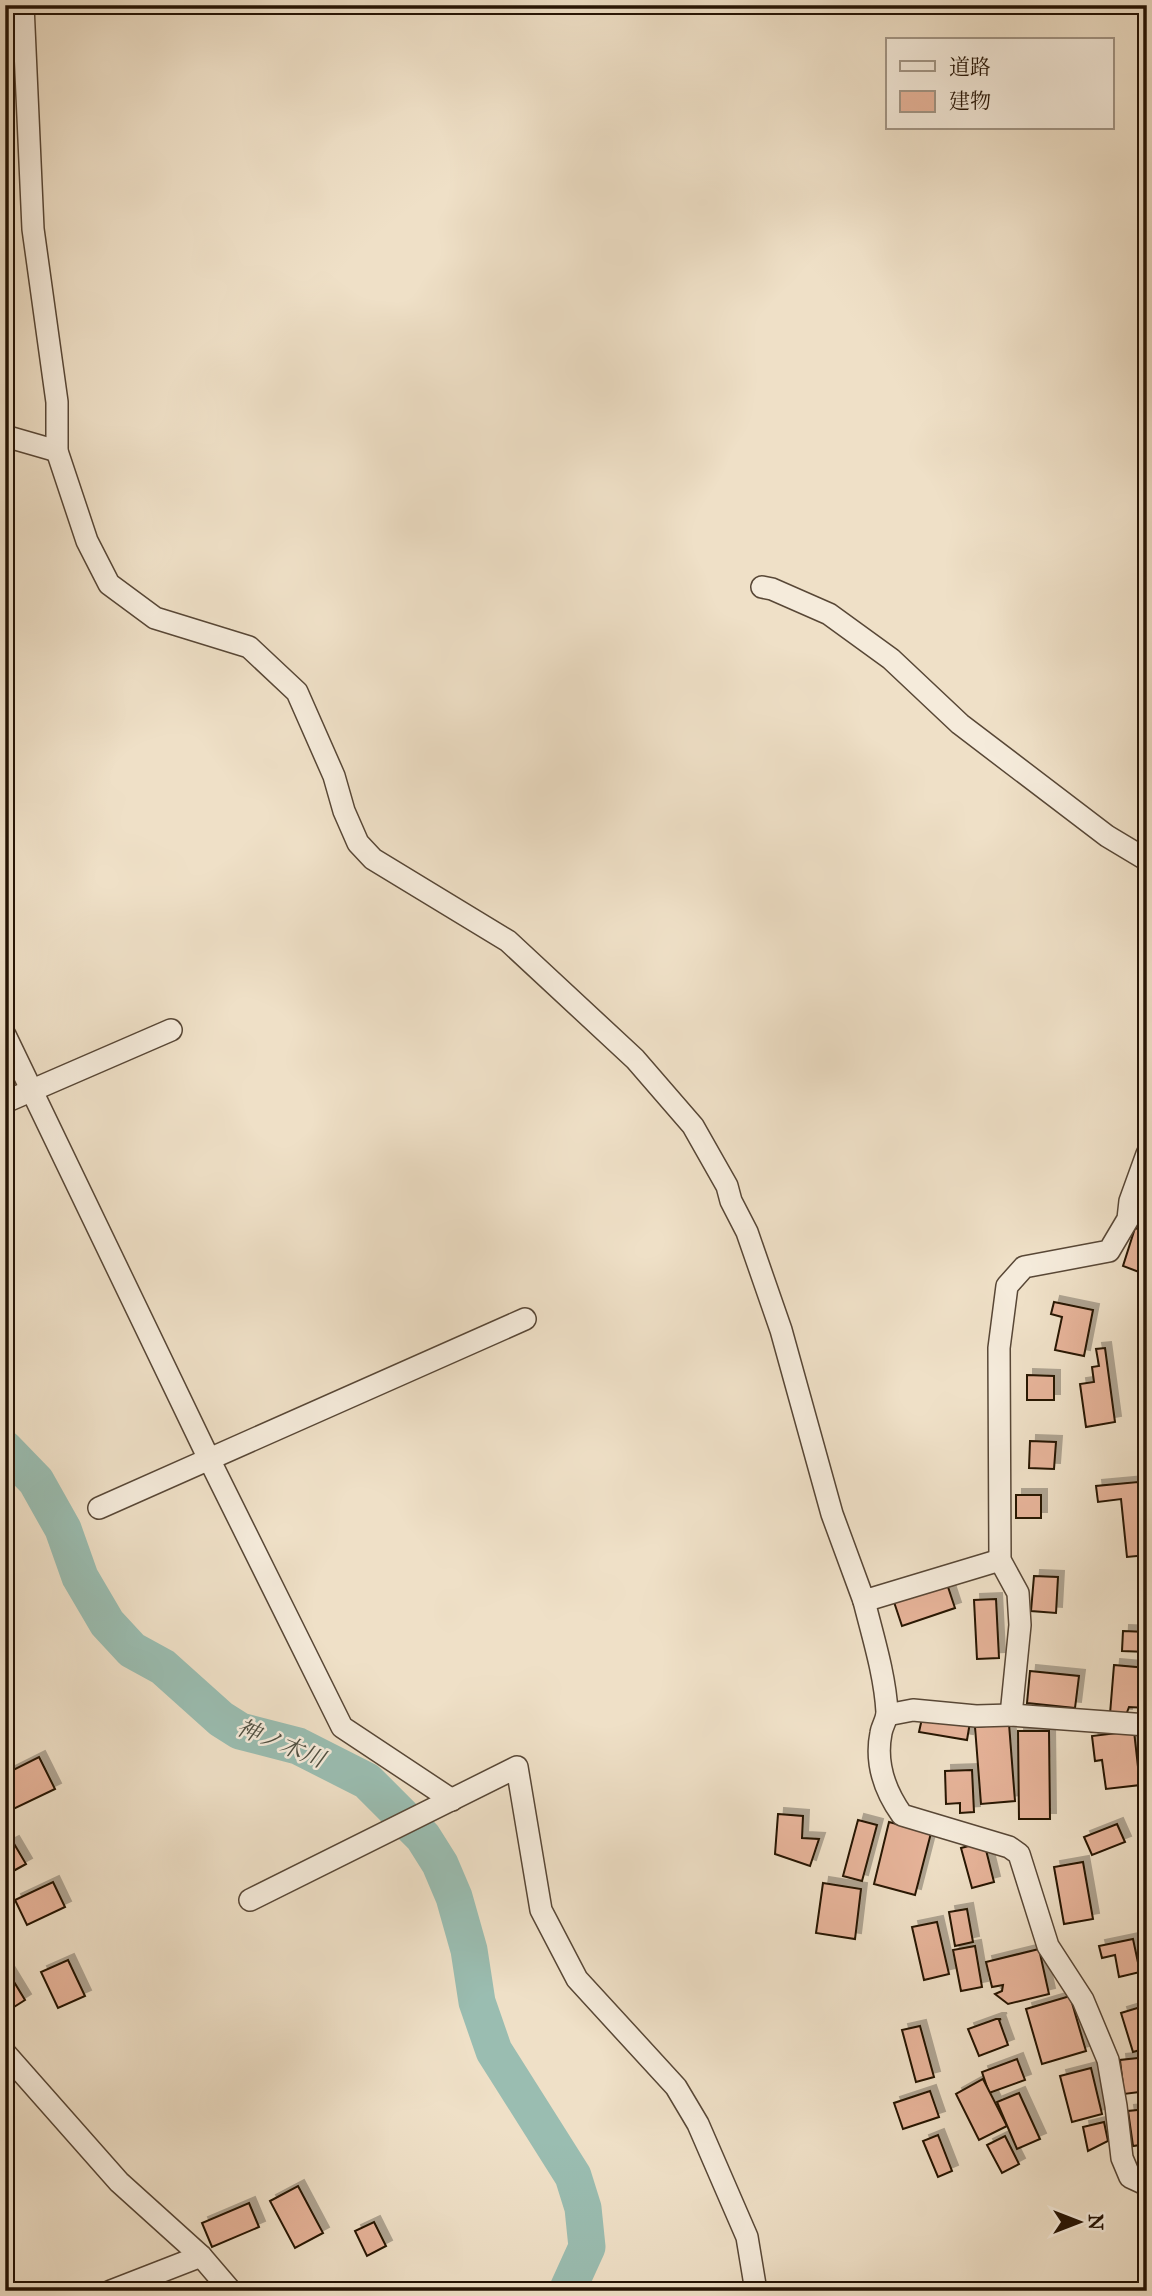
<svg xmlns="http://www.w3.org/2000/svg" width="1152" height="2296" viewBox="0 0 1152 2296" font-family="'IM FELL Great Primer','Noto Serif JP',serif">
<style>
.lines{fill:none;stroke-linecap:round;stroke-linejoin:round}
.river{stroke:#9abdb1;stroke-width:37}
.building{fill:#e7b49a;stroke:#261405;stroke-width:2;filter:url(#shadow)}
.street-casing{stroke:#584736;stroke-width:24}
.street{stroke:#f5ebdb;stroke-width:21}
.labels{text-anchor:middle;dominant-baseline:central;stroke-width:5;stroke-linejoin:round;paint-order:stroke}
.water-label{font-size:23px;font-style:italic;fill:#4f4f41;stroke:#f5ebdb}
</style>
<defs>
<filter id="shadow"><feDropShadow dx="6" dy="-6" stdDeviation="0" flood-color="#0004"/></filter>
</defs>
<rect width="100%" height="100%" fill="#efe0c7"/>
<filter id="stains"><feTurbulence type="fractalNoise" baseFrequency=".00286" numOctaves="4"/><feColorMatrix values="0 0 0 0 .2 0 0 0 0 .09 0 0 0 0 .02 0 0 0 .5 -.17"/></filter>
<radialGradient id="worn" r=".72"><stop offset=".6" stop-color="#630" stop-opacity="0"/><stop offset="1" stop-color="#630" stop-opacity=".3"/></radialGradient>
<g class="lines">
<polyline class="river" points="5,1449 36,1481 63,1529 80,1577 107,1623 132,1650 163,1667 221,1719 240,1731 298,1746 367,1781 423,1837 440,1864 454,1897 469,1950 477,2002 494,2051 573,2176 583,2208 587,2247 567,2291"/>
</g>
<g class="building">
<polygon points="1135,1228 1147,1232 1147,1275 1123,1266"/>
<polygon points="1054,1302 1093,1310 1084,1356 1055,1350 1062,1317 1051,1314"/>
<polygon points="1105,1348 1115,1422 1086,1427 1080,1384 1094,1382 1092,1367 1099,1366 1096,1349"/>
<polygon points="1027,1375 1054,1376 1054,1400 1027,1400"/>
<polygon points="1030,1441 1056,1442 1054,1469 1029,1468"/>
<polygon points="1138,1482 1140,1501 1147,1500 1147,1555 1127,1557 1121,1499 1098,1502 1096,1486"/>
<rect x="1016" y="1495" width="25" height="23"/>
<polygon points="1034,1576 1058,1577 1056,1613 1031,1611"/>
<polygon points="947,1584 955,1608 902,1626 894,1602"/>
<polygon points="996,1599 999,1658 977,1659 974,1600"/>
<polygon points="1123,1631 1147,1632 1147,1652 1122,1651"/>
<polygon points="1114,1665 1147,1668 1147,1708 1129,1707 1126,1715 1110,1714"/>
<polygon points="1030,1671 1079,1676 1075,1708 1027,1703"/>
<polygon points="923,1714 970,1722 967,1740 919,1732"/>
<polygon points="1009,1724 1015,1801 981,1804 975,1727"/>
<polygon points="1018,1731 1049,1731 1050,1819 1019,1819"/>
<polygon points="1134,1731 1140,1785 1106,1789 1102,1760 1095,1761 1092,1736"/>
<polygon points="39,1757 55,1789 5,1813 5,1774"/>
<polygon points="972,1770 974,1812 960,1813 960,1803 946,1804 945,1771"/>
<polygon points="778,1814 803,1816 802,1838 819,1839 810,1866 775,1854"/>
<polygon points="858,1820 877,1825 862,1881 843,1876"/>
<polygon points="889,1822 931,1833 915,1895 874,1884"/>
<polygon points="1117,1824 1125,1842 1092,1855 1084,1837"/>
<polygon points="13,1842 26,1864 6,1875 5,1846"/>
<polygon points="984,1842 994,1882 972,1888 961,1848"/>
<polygon points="1083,1862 1093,1919 1064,1924 1054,1867"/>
<polygon points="53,1882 65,1907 27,1925 15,1900"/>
<polygon points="823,1883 861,1889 855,1939 816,1933"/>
<polygon points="967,1909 973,1942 955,1946 949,1912"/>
<polygon points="937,1922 949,1974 924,1980 912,1927"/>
<polygon points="1133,1939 1140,1972 1119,1977 1115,1955 1102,1958 1099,1946"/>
<polygon points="975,1946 982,1987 961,1991 953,1950"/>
<polygon points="1039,1949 1049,1994 1008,2004 995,1994 1002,1991 1003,1985 992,1987 986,1962"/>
<polygon points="68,1960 85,1996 58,2008 41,1972"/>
<polygon points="8,1972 25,2000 6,2012 5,1973"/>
<polygon points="1070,1996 1086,2051 1042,2064 1026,2009"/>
<polygon points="1147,2005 1147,2048 1133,2052 1121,2013"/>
<polygon points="996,2019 1001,2019 999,2020 1008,2045 979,2056 968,2029"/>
<polygon points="920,2026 934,2077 916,2082 902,2030"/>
<polygon points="1147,2057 1147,2091 1124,2094 1120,2060"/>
<polygon points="1017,2059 1025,2080 989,2093 982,2072"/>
<polygon points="1091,2068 1102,2114 1072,2122 1060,2076"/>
<polygon points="983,2079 1007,2126 979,2140 956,2094"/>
<polygon points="930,2091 939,2117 903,2129 894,2103"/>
<polygon points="1019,2093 1040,2139 1017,2149 997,2102"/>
<polygon points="1147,2109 1147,2144 1133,2146 1128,2111"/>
<polygon points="1104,2122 1108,2141 1088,2151 1083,2127"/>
<polygon points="938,2135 952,2171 938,2177 923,2141"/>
<polygon points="1005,2136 1019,2164 1002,2173 987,2145"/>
<polygon points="298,2186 323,2233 295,2248 270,2201"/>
<polygon points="249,2203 259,2227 212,2247 202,2223"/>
<polygon points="374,2222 386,2246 367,2256 355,2231"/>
</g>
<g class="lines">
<g class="street-casing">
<g id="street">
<polyline points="23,5 33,229 57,402 57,451 87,541 109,584 155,618 249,647 297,692 334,776 344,811 358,843 373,859 508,941 635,1059 693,1126 727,1186 731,1201 747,1232 781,1330 832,1514 864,1601 1000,1560"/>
<polyline points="5,436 57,451"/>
<polyline points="762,587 772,589 829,614 891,659 960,724 1107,836 1147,860"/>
<polyline points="5,1035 209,1459 342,1727 452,1800"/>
<polyline points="5,1102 171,1030"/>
<polyline points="1147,1154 1130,1201 1128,1219 1109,1251 1024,1267 1007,1286 999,1348 1000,1560 1018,1593 1020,1625 1011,1715 1147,1725"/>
<polyline points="99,1508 525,1319"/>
<path d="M864,1601C873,1637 885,1675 887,1712C887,1720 882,1726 881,1733C875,1763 885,1791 902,1815L1009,1847L1019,1854L1048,1946L1083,2000L1108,2060L1116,2106L1122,2158L1130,2177L1143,2183L1147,2182"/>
<polyline points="887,1715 913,1710 976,1716 1011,1715"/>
<polyline points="250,1900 517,1767 541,1910 577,1979 676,2087 698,2124 747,2237 756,2291"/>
<polyline points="5,2053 119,2182 201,2256 231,2291"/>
<polyline points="111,2291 201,2256"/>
</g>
</g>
<use href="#street" class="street"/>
</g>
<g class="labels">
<g class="water-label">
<text transform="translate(281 1743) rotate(22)">神ノ木川</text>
</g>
</g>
<rect width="1152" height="2296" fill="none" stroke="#efe0c7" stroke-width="28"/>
<rect x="7" y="7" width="1138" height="2282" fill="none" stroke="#261405" stroke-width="3.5"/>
<rect x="14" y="14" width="1124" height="2268" fill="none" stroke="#261405" stroke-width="2"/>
<rect x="886" y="38" width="228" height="91" fill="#f5ebdb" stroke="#a29585" stroke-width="2"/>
<rect x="900" y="61" width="35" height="10" fill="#f5ebdb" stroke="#a29585" stroke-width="2"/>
<text x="949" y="74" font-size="21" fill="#261405">道路</text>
<rect x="900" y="91" width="35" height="21" fill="#e7b49a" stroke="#a29585" stroke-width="2"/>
<text x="949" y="108" font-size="21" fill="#261405">建物</text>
<g transform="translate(1079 2222) rotate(90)" stroke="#f5ebdb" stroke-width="5" paint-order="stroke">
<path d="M0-5L12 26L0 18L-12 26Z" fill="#261405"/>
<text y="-10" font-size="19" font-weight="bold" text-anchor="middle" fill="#261405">N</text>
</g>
<rect width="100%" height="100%" filter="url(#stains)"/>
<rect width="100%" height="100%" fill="url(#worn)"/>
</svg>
